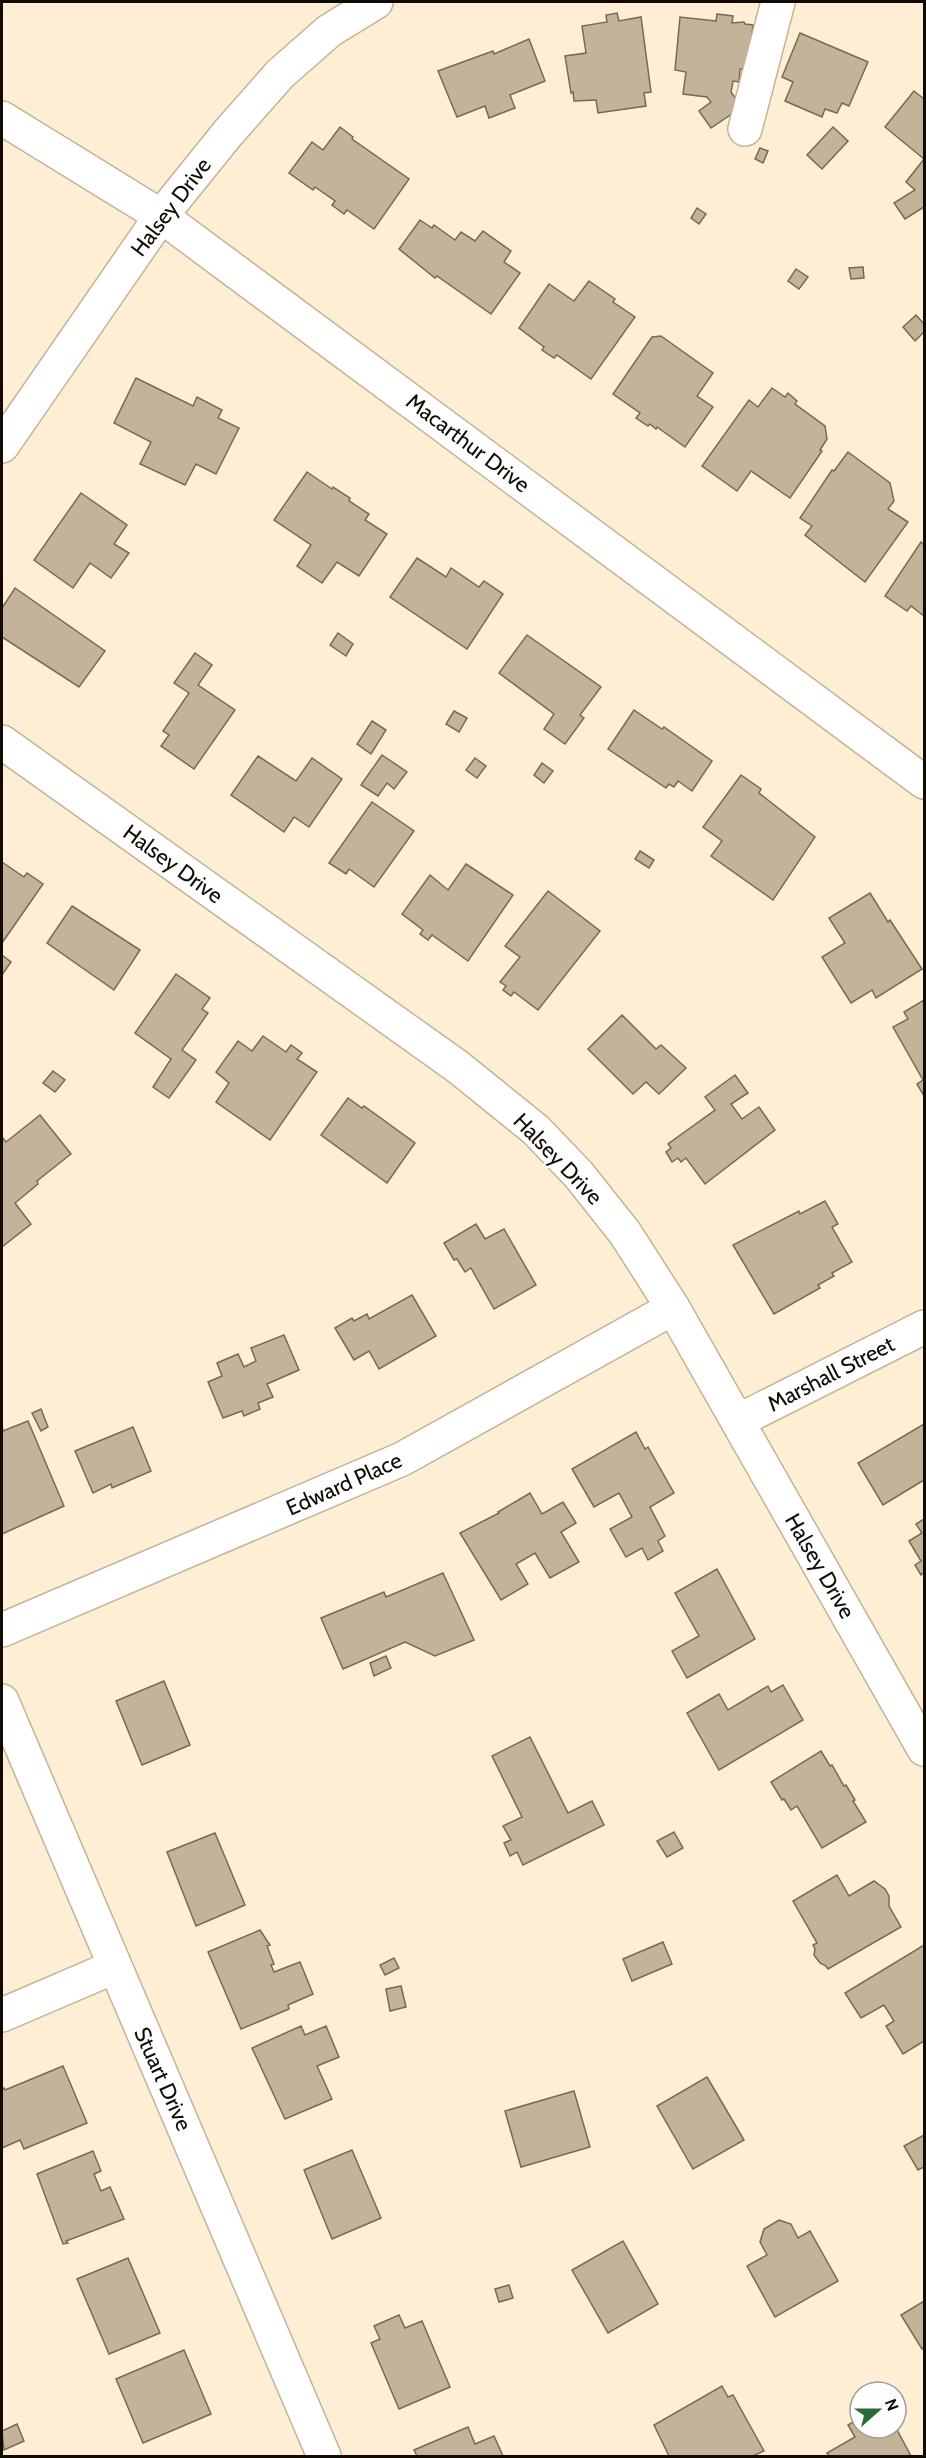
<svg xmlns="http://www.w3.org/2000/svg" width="926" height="2458" viewBox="0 0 926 2458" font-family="Cabin,sans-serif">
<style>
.building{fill:#c2b399;stroke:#786a52;stroke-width:1.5}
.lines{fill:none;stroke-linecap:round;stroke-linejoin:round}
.minor-casing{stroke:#c2b399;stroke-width:36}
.minor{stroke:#fff;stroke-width:33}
.labels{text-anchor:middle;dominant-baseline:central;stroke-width:4.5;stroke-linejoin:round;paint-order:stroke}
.street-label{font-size:22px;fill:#100b03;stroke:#fefefe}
</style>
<rect width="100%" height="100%" fill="#feeed3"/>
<g class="building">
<polygon points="617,13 619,21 641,17 651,92 644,93 646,106 598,113 596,100 574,101 573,92 571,93 565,56 586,53 582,26 607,22 606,15"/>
<polygon points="717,14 733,16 732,23 744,22 745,24 753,25 748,69 740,69 739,82 733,81 731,92 742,107 711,128 699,111 711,102 707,97 683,94 686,72 675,70 680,17 716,21"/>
<polygon points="800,33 868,62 849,106 842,103 837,113 825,109 822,117 785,101 793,82 782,77"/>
<polygon points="529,39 545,81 510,95 515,108 489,118 485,106 457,117 438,71 493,51 494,54"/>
<polygon points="914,91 924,99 924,207 905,219 894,203 915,190 906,182 924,159 885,127"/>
<polygon points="340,127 353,137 352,139 409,179 374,229 347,210 344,214 332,205 335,201 315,187 313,190 289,173 312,142 323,150"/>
<polygon points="833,127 848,141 822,169 807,155"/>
<polygon points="760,148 768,151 763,163 755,159"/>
<polygon points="697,208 706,214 699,224 691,218"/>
<polygon points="420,220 432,228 434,225 455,240 461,232 475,241 483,231 511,251 504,262 520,273 491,314 437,276 435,278 399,249"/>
<polygon points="863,267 864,278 851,279 849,268"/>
<polygon points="796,269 808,277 799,289 788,281"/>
<polygon points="589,281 615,299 613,302 635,317 591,379 557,355 554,358 542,350 544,347 519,328 549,284 574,301"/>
<polygon points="916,315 924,324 924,332 915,341 903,327"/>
<polygon points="661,336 713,373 697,396 713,407 685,447 657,427 656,429 650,424 648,426 636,418 640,413 613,394 652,337"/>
<polygon points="136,378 193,406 197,397 222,410 218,418 239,428 216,474 196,464 185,485 140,464 151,442 114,423"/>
<polygon points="772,388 785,397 788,393 797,401 795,404 825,426 827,439 820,450 822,451 790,498 751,471 737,491 702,466 749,400 758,407"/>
<polygon points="848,452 890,483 894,501 888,509 908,522 865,582 805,535 812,526 800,518 832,470 834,471"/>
<polygon points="307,472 332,489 333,487 350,498 349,501 369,514 365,520 387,534 359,576 337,562 322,583 297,566 311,545 274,520"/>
<polygon points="81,493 127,525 114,544 129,553 111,578 90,563 73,588 34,560"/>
<polygon points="921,542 924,545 924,616 911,606 907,611 885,596"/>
<polygon points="417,558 446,577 451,568 479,587 484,581 503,594 467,649 390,597"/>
<polygon points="15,588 105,651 79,687 2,637 2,608"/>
<polygon points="338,633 353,644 346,656 330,645"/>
<polygon points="527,635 601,687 580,715 584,718 565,744 544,729 554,714 499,673"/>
<polygon points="195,653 212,665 198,685 235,710 194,769 161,746 169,735 163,731 189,693 174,683"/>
<polygon points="634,710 662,729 664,727 712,761 692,791 678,781 674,787 669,784 666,788 608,749"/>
<polygon points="454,711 467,718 459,732 446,724"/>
<polygon points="372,721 386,730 371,754 357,744"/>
<polygon points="382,755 407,772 394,789 387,783 378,796 361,785"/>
<polygon points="258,756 296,781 312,758 342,779 309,827 294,817 284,832 231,795"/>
<polygon points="475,758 486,766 477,778 466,770"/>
<polygon points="542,763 553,771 544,783 534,775"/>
<polygon points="741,775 761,789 759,793 815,837 773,900 711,856 722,841 703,827"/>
<polygon points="372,802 414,831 374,887 349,869 346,874 329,863"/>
<polygon points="640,851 654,860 649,868 635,859"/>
<polygon points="2,862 24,877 27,873 43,884 2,943"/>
<polygon points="466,864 513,895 468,961 432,935 428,940 420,934 423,930 402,914 430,875 448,890"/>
<polygon points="548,891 600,931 538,1010 514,992 511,996 503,990 506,986 500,982 520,957 505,946"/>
<polygon points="870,893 888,922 890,920 922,969 876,998 872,990 851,1003 822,957 845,943 829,918"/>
<polygon points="72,906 140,950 114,990 47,943"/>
<polygon points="2,955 11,962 2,975"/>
<polygon points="176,974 210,998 202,1009 208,1013 182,1050 196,1060 169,1098 153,1087 171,1059 135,1033"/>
<polygon points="924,1000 924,1096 917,1084 923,1080 893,1027 908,1019 904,1012"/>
<polygon points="622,1015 656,1049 661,1045 686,1068 659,1094 646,1082 633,1094 588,1049"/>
<polygon points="263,1036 286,1052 291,1045 302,1053 297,1059 317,1072 270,1140 216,1102 229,1083 216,1072 238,1041 252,1051"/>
<polygon points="53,1071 65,1080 55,1092 43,1083"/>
<polygon points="735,1075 748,1093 731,1104 742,1119 759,1107 775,1130 705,1184 686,1158 681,1162 678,1158 672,1162 666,1152 671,1148 668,1144 715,1110 705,1097"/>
<polygon points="348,1098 362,1108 364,1106 415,1143 387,1183 321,1135"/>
<polygon points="40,1115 71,1154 37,1181 38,1184 15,1203 31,1224 2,1247 2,1137 6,1142"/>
<polygon points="825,1201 838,1224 832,1227 852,1262 832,1273 834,1276 818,1285 820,1288 774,1314 733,1245 799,1211 800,1214"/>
<polygon points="476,1224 485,1239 504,1229 536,1285 494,1309 471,1268 465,1272 457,1259 454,1260 444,1243"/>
<polygon points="412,1295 436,1336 379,1369 369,1351 354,1360 335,1328 352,1318 354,1321 367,1314 369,1319"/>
<polygon points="284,1335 299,1370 267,1384 273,1397 258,1403 260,1409 244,1416 242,1411 223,1418 208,1382 222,1376 217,1363 238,1354 244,1367 256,1361 251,1348"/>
<polygon points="41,1409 48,1427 41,1431 32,1413"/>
<polygon points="28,1421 64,1506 2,1534 2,1426 3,1431"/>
<polygon points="924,1424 924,1480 883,1505 858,1463"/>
<polygon points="133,1427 151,1471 112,1488 111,1484 93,1493 75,1451"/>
<polygon points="636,1432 645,1449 648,1447 674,1493 650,1507 665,1536 658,1541 663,1551 648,1560 642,1548 626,1557 610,1529 632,1517 619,1493 594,1507 572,1469"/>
<polygon points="530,1493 542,1514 563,1502 576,1523 561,1532 579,1562 550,1578 535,1553 516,1564 528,1584 501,1600 460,1533 499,1513 498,1512"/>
<polygon points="924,1519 924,1572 921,1575 915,1565 921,1561 909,1541 922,1533 916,1524"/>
<polygon points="717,1569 755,1639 687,1678 672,1651 699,1636 675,1593"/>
<polygon points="443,1573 474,1640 435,1656 405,1642 343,1669 321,1618 384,1592 386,1597"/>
<polygon points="386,1656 391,1668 374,1676 370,1663"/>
<polygon points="164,1681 190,1745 142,1765 116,1701"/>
<polygon points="783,1685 803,1720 719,1770 687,1713 719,1694 728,1710 768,1686 771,1692"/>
<polygon points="530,1737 568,1813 592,1801 604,1825 523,1865 517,1852 510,1856 504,1843 511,1840 503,1826 522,1817 492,1756"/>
<polygon points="821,1751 830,1766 832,1765 844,1786 846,1785 855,1800 853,1801 866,1822 822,1848 797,1806 791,1810 784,1799 782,1800 771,1782"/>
<polygon points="674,1832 683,1848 667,1857 657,1841"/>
<polygon points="215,1833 245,1905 196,1926 167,1852"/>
<polygon points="837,1875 849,1896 874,1881 885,1889 889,1896 889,1906 901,1927 828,1969 826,1966 820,1963 814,1955 815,1949 813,1945 817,1943 793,1901"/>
<polygon points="260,1930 270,1945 267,1946 274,1964 271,1965 274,1972 300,1962 313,1994 288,2005 289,2009 241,2029 208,1952"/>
<polygon points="663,1942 672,1964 632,1981 623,1959"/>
<polygon points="924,1945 924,2041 903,2054 886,2026 894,2021 884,2005 861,2018 845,1993"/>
<polygon points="394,1958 399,1968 385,1975 380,1965"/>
<polygon points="401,1986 406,2007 390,2011 386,1989"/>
<polygon points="301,2026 305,2035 326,2026 339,2057 317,2066 332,2099 285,2119 252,2048"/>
<polygon points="63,2066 87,2123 24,2149 20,2140 2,2148 2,2089 4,2088 5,2090"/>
<polygon points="707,2077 744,2140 693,2169 657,2106"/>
<polygon points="574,2091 590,2147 521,2167 505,2111"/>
<polygon points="924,2135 924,2167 918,2170 904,2146"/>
<polygon points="352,2150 381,2218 332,2239 304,2170"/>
<polygon points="93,2151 101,2171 94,2174 101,2191 110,2187 124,2219 66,2241 68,2243 63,2244 37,2174"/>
<polygon points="779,2220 791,2224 798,2238 810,2231 838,2281 775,2317 747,2266 767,2255 760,2242 764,2229"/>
<polygon points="623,2241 658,2304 608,2333 572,2270"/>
<polygon points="128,2258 160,2333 109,2354 77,2279"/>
<polygon points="509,2285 513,2298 499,2302 495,2289"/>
<polygon points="924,2301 924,2347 922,2349 901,2315"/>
<polygon points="399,2315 405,2328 422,2321 450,2387 399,2409 371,2343 380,2339 374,2326"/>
<polygon points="184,2350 211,2414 143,2443 116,2379"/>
<polygon points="722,2386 728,2397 733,2395 764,2451 753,2456 669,2456 654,2425"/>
<polygon points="860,2418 860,2428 896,2428 911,2456 829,2456 827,2453 855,2437 848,2425"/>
<polygon points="17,2424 24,2441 4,2450 2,2431"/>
<polygon points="468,2427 475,2444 494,2436 503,2456 417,2456 414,2450"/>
</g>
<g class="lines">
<g class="minor-casing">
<g id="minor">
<polyline points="2,118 161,216 924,782"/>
<polyline points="745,129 778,2"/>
<polyline points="2,446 161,216 228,133 280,74 329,31 376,2"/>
<polyline points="2,742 458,1067 536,1130 579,1175 625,1233 673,1308 924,1749"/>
<polyline points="738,1421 924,1327"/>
<polyline points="2,1630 402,1459 673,1308"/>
<polyline points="2,1701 324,2456"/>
<polyline points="2,2015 114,1967"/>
</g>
</g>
<use href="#minor" class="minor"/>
</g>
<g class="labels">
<g class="street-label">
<text transform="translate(171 207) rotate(-53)">Halsey Drive</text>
<text transform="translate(468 443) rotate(37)">Macarthur Drive</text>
<text transform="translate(173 864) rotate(36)">Halsey Drive</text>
<text transform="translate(558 1159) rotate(46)">Halsey Drive</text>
<text transform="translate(831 1374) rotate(-27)">Marshall Street</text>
<text transform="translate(344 1484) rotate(-24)">Edward Place</text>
<text transform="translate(820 1566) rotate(60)">Halsey Drive</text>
<text transform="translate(163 2079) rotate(66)">Stuart Drive</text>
</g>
</g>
<rect width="926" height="2458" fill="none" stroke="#100b03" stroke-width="6"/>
<g transform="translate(878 2410) rotate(69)"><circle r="28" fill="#fefefe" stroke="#9f9d9a" stroke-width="1.5"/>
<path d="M0-4.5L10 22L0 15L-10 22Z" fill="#2b6c36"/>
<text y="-9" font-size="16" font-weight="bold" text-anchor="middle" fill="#100b03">N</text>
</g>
</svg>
